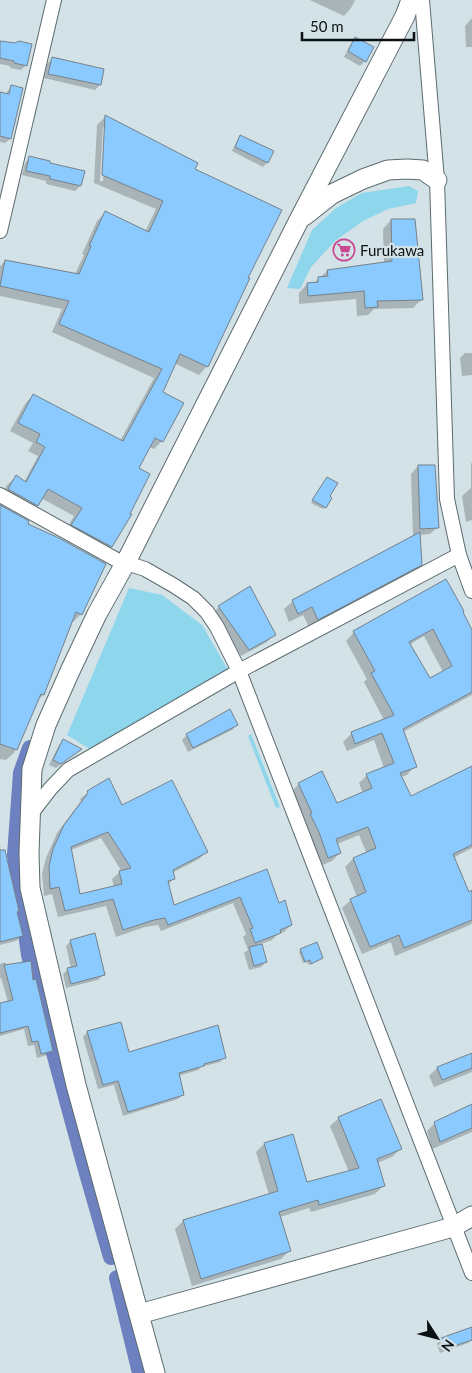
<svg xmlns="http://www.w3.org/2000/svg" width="472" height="1373" viewBox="0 0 472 1373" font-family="Lato,sans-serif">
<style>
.green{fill:#8dd6ec}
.shadow{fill:#0003;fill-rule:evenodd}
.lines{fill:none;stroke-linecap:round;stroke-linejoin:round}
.canal{stroke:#6d80bf;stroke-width:16}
.building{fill:#8acaff;stroke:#76818a;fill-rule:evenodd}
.street-casing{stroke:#5c6b6f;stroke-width:16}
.secondary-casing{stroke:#5c6b6f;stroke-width:21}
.street{stroke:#fff;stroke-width:14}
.secondary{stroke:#fff;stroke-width:19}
.labels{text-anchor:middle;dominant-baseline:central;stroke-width:4.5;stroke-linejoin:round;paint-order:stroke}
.poi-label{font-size:15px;fill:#0b1012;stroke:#d2e2e7;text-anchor:start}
</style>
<rect width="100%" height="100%" fill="#d2e2e7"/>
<g class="green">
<polygon points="409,186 418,191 416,203 388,209 363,221 335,241 311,267 300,289 287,288 312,230 336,208 362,193"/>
<polygon points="129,588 162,595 202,625 228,670 90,749 67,735"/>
<polygon points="251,734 280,807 276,808 248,736"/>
</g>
<g class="shadow">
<polygon points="310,0 355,0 351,8 344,16"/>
<polygon points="472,18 472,47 466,47 465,26"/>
<polygon points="356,39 365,61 360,66 344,57 351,44"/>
<polygon points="0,42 26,65 21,70 10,68 10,66 0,64"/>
<polygon points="52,59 100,85 95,90 44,78 47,64"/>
<polygon points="11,87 10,139 5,143 0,142 0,94 6,95 7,92"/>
<path d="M105,117L194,169L246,278L207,366L199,375L174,363L161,392L162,441L154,449L149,447L137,469L111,547L103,555L64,533L74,516L41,498L37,505L29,514L0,498L7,485L16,477L24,482L38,456L28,451L33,443L10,431L25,404L33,395L120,441L154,378L52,332L62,309L0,296V266L5,261L75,274L84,255L82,254L97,221L105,213L145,232L156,209L94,183L97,125ZM103,127H105L103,181H100Z"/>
<polygon points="241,137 272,152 267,163 263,167 232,151 237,141"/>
<polygon points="30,158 48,164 80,186 75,191 46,184 46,181 22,175 25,163"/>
<polygon points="391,220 421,300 413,308 374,309 368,315 357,316 356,299 299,304 299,293 307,284 313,284 327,271 384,263 383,229"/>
<polygon points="465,353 472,353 472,375 462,376 460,358"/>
<polygon points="472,462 472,520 466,522 462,496 471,488 471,464"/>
<polygon points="418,466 438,527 430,534 419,535 421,564 412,573 309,627 303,615 289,622 284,609 293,601 413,537 411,474"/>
<polygon points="325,480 325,507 323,509 311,503"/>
<polygon points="0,506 26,525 81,614 73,622 71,621 43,695 36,702 14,753 6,760 0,759"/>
<polygon points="219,607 274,635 267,642 241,656 212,614"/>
<path d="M461,612L472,633V695L403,732L415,766L407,775L401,777L410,798L472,767V848L453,858L468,893L472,891V923L470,925L395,956L391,942L362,954L342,908L351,900L357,897L345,867L353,859L367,854L359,835L337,844L340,853L332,861L320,866L291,792L299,784L336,805L363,794L359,783L367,775L384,768L374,740L347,751L343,742L352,733L384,720L364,682L367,679L346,641L354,632ZM424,636L443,672L430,680L409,645Z"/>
<polygon points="237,725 232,730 188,752 182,740 187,735"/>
<polygon points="64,740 80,750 56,768 49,765 59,745"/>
<path d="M88,792L122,807L206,852L199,859L172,873L174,878L168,885L173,907L266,871L279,904L291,925L284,932L278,934L272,940L261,944L266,962L261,967L249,970L244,953L248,950L243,937L246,934L233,903L161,931L158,925L145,927L116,937L106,906L58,917L52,894L44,896L42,874L46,858L57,833L81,801L80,799ZM101,838L122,872H120L112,879L114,887L79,896L71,850Z"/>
<polygon points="0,844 1,858 22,935 16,941 0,945"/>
<polygon points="71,941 103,975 98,980 66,988 63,974 68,969 71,968 66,946"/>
<polygon points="301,950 322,958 309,965 307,962 303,963 299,952"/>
<polygon points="5,962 7,966 32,982 52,1051 47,1055 37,1058 34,1045 28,1046 24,1029 0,1036 0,1004 8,1002 1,978 0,978 0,964"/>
<polygon points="87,1032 128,1053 224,1058 220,1062 201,1067 198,1070 178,1076 182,1095 178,1099 123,1116 114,1085 98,1089 83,1037"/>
<polygon points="472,1054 472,1072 434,1087 429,1076 437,1068"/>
<polygon points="472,1106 472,1132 432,1149 427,1131 435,1123"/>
<polygon points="339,1118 400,1149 392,1157 377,1163 383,1186 375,1194 311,1212 309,1208 280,1217 290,1250 281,1259 192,1286 175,1229 183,1221 269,1195 256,1152 264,1144 307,1184 349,1172 330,1126"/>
<polygon points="472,1335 472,1340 468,1343 440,1353 437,1344 441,1339"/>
</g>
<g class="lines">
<g class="canal">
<polyline points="30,748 21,773 15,855 29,955 50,1038 84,1163 111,1257"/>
<polyline points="117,1278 140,1373"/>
</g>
</g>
<g class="building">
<polygon points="355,37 374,47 366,62 348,51"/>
<polygon points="0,41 15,43 19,41 32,44 27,66 14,63 14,61 0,58"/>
<polygon points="52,57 104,69 101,85 48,74"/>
<polygon points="11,85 23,88 11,139 0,136 0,92 9,94"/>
<polygon points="105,115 198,163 195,169 282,210 248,278 250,278 208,367 180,354 163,392 184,403 163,442 155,438 139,468 150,474 130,514 132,514 112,547 71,525 82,508 48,489 38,506 8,489 16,475 26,482 45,447 36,442 40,434 18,423 33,394 123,441 162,369 59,324 69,301 0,286 5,260 79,274 91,246 89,246 105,211 149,232 163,201 102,175"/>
<polygon points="240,135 274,151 268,163 235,147"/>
<polygon points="29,156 50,161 50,163 85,171 81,186 50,179 50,176 26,171"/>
<polygon points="391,219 415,219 423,300 377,301 378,307 365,308 364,291 308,296 307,283 318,282 318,277 328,276 327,270 392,261"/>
<polygon points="418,465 435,465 439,528 420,529"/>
<polygon points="327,477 338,483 330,496 332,498 326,508 312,500"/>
<polygon points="0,505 29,521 28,524 59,538 106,564 82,615 76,612 44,695 41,694 17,750 0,744"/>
<polygon points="420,532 422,565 318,620 312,607 298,614 292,600"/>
<path d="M446,579L464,611L463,612L472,630V692L403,729L417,767L400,773L411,796L472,766V845L453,854L469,892L472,890V920L404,948L399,935L370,947L350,899L366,892L353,858L376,848L368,827L336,839L341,853L328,858L319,832L310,814L312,813L298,783L322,771L337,803L372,788L366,774L394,763L382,733L355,744L351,732L394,715L371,673L375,671L353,631ZM433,629L452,666L430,678L409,642Z"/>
<polygon points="250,586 276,635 249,650 218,606"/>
<polygon points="230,709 238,725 193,748 186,734"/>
<polygon points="63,739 82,749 61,764 53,760"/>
<path d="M109,778L122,805L172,780L208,852L173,870L175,879L168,881L174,905L267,869L279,903L285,900L292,925L280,930L281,933L255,943L250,929L253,928L240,897L168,925L165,918L154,920L123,930L113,899L65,911L59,887L50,889L49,866L53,849L64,825L88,793L87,791ZM108,832L131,868L119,871L122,884L80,894L71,847Z"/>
<polygon points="0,850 5,850 19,911 17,912 23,936 0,942"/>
<polygon points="95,933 105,975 71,984 67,968 77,966 70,940"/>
<polygon points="317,942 323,958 311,964 310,960 305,962 300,949"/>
<polygon points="262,944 267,962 254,966 249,947"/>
<polygon points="31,961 33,980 36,979 53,1051 41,1054 38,1041 32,1042 28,1026 0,1033 0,1003 13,1000 4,965"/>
<polygon points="121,1022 129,1052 218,1025 226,1058 204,1064 204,1066 179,1073 184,1095 128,1112 118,1081 103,1085 87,1031"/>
<polygon points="472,1053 472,1068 442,1080 437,1067"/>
<polygon points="381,1099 402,1149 377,1159 385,1186 319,1205 318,1200 279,1212 291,1251 201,1279 183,1220 278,1191 264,1143 293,1134 307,1182 359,1168 338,1117"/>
<polygon points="472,1104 472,1128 440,1142 434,1122"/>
<polygon points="472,1327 472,1340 445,1349 441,1338"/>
</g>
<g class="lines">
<g class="street-casing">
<g id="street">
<polyline points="422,0 437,180 447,499 459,555 472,591"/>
<polyline points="0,231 54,0"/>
<polyline points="0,495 117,560 145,569 173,585 193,598 207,612 217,627 239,671 472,1273"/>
<polyline points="30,815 50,789 68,770 239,671 459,555"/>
</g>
</g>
<g class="secondary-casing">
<g id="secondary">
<polyline points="304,216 332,194 363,179 388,170 407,169 423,170 437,180"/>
<polyline points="139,1314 453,1227 472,1216"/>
<polyline points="155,1373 76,1085 30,888 29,853 32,769 46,725 70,671 97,614 126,562 299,220 405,16 411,0"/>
</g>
</g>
<use href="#street" class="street"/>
<use href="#secondary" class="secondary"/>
</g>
<defs>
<g id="supermarket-ring" transform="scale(1.125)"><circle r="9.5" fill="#d2e2e7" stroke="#c94891" stroke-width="1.5"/><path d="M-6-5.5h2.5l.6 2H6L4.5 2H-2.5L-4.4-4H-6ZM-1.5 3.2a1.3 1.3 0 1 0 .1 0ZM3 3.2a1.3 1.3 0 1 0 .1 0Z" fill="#c94891"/></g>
</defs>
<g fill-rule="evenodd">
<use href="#supermarket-ring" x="344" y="250"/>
</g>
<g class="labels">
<g class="poi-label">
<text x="360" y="250">Furukawa</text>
</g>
</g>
<g transform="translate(437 1338) rotate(126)" stroke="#d2e2e7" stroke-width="4" paint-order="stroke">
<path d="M0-4L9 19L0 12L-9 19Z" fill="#0b1012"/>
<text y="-8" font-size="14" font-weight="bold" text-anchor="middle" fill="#0b1012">N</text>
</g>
<path d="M302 32v8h112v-8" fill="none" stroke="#0b1012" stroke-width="2.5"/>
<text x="310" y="32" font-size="15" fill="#0b1012" stroke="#d2e2e7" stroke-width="4" paint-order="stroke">50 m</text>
</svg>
